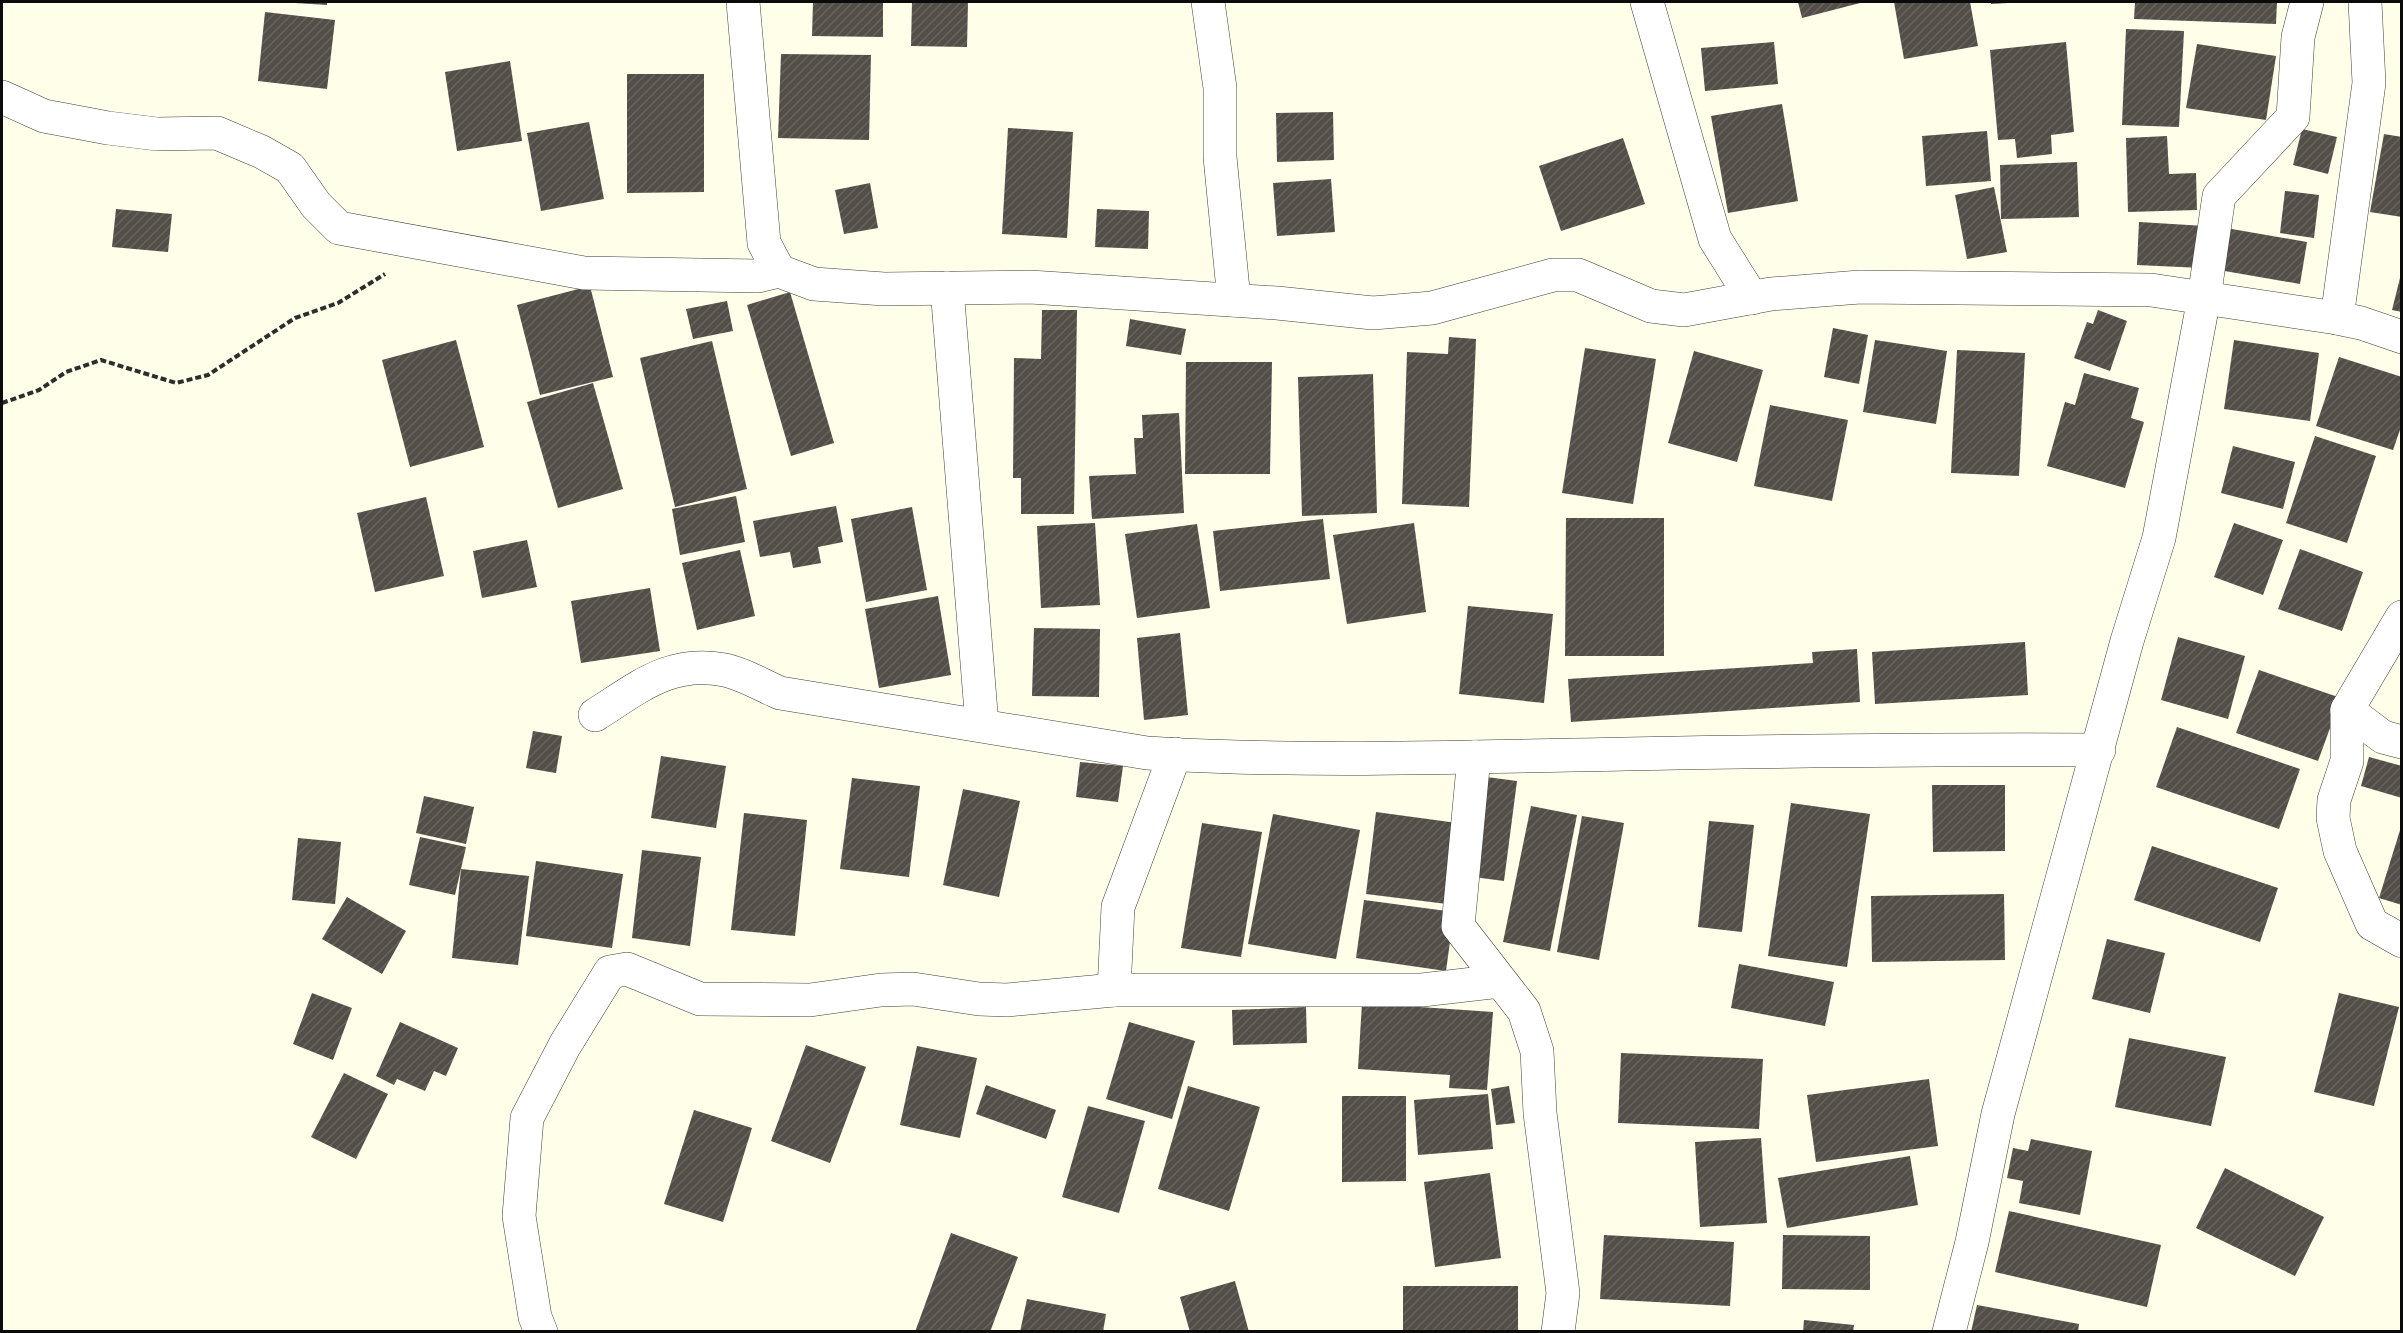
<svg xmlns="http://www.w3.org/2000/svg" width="2403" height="1333" viewBox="0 0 2403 1333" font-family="'PT Serif',serif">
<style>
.building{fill:url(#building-hatch)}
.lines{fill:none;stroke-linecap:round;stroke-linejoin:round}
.minor-casing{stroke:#3e3e3e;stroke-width:34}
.path{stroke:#2d2d2d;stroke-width:4;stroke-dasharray:6 3;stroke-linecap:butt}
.minor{stroke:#fff;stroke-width:33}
</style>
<defs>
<pattern id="building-hatch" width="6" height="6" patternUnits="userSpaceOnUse" patternTransform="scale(1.5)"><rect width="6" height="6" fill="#534e48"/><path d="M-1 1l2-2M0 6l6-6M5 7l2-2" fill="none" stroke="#67635e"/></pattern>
</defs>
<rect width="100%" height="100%" fill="#fefee9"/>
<g class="building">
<polygon points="295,2 327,2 327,5 295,3"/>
<polygon points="813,2 883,2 883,37 812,36"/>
<polygon points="912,2 968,2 967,47 911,46"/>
<polygon points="1798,2 1864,2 1802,18"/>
<polygon points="1894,2 1970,2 1978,46 1904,59"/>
<polygon points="1991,2 2008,2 2008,3 1991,4"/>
<polygon points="2135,2 2277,2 2276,24 2134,19"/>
<polygon points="265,12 335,20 327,89 258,81"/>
<polygon points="2126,29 2184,31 2179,127 2122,125"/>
<polygon points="1774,42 1778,84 1705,91 1701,48"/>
<polygon points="2066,42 2074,132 2051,135 2052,154 2017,158 2015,139 1998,140 1990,50"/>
<polygon points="2197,44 2276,56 2266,120 2186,108"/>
<polygon points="781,54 871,55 869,140 778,138"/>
<polygon points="510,61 522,141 457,151 445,72"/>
<polygon points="627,74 704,74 704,192 627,193"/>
<polygon points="1782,104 1798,201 1728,213 1711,116"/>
<polygon points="1333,112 1334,160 1277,162 1276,113"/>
<polygon points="589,122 604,199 541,211 527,133"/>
<polygon points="1008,128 1073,132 1067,238 1002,234"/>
<polygon points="2302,129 2337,137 2328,174 2293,165"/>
<polygon points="1987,131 1991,181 1926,186 1922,136"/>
<polygon points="2384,134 2402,137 2402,217 2370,212"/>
<polygon points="2167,136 2169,174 2196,173 2197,210 2128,212 2126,138"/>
<polygon points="1623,138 1645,204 1561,231 1539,166"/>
<polygon points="2077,162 2079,217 2001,219 2000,165"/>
<polygon points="1331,179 1335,232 1277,236 1273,183"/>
<polygon points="870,183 878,228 844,234 835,190"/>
<polygon points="1994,187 2007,252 1967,259 1955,195"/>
<polygon points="2285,191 2319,195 2314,238 2280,233"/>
<polygon points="116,209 172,214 168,252 112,247"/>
<polygon points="1097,209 1149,211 1148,249 1095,247"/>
<polygon points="2139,222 2205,226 2202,268 2137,265"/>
<polygon points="2226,228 2307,242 2300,284 2219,270"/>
<polygon points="2402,270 2402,312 2392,310"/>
<polygon points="590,286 613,377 540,395 517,305"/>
<polygon points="790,292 834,443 791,456 747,305"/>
<polygon points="727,301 733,331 693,339 686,309"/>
<polygon points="1042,310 1077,310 1074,514 1021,514 1021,478 1013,478 1014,358 1041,359"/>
<polygon points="2098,310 2127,321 2110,371 2074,358 2087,322 2093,324"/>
<polygon points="1130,319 1186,329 1181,355 1126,346"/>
<polygon points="1833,328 1868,335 1859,384 1824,377"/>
<polygon points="1449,337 1476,339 1469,507 1402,504 1407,352 1448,354"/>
<polygon points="456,340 484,447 410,467 382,360"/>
<polygon points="1875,340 1947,351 1936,424 1863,412"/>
<polygon points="2234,340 2319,353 2310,421 2224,409"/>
<polygon points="712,341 747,489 675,507 640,358"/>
<polygon points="1585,348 1656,359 1633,504 1562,493"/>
<polygon points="1957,350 2025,353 2019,476 1951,473"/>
<polygon points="1694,351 1763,370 1737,462 1668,443"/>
<polygon points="2339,357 2402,377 2402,424 2393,450 2316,426"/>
<polygon points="1186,362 1272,362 1270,474 1185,474"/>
<polygon points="2084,373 2139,388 2131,418 2144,422 2125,488 2047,466 2065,402 2075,405"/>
<polygon points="1373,374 1377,513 1302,516 1298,377"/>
<polygon points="593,383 623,489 558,508 527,402"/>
<polygon points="1770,405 1848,420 1832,501 1754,486"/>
<polygon points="1179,413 1184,513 1092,519 1089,476 1136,474 1134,438 1143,438 1142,415"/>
<polygon points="2315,436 2376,456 2347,543 2286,523"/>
<polygon points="2233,446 2295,462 2283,509 2221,493"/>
<polygon points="736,496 745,542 680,555 672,509"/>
<polygon points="426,497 444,576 375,592 357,513"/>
<polygon points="836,506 843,542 818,547 821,563 793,568 790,552 760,557 753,521"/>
<polygon points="912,507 927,590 866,602 851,519"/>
<polygon points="1566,518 1664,518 1664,656 1565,656"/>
<polygon points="1323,519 1330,579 1220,591 1213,531"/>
<polygon points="1095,523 1100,605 1041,608 1037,526"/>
<polygon points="1414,523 1426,612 1347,624 1333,535"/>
<polygon points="2234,523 2283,540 2263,595 2214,577"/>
<polygon points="1197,524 1210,608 1137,618 1125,534"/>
<polygon points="527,540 537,587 482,598 473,551"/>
<polygon points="2300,549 2363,572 2342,631 2278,609"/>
<polygon points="740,550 755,616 697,630 682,563"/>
<polygon points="650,588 660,651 581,663 571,601"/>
<polygon points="938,596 951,675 879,688 865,609"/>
<polygon points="1468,606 1553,614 1544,703 1459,694"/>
<polygon points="1034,628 1100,629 1099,697 1032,696"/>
<polygon points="1180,633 1188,715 1144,720 1137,638"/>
<polygon points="2178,637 2245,656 2228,719 2161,700"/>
<polygon points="2025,642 2028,695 1875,704 1872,652"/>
<polygon points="1857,649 1860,702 1571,722 1568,679 1813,663 1812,652"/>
<polygon points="2259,670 2341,698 2318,761 2236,733"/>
<polygon points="2177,727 2300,769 2279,829 2156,787"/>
<polygon points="533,731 562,736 556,773 526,768"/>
<polygon points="661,756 726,766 716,828 651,818"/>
<polygon points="2369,757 2402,766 2402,798 2361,786"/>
<polygon points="1080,762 1123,766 1118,802 1076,797"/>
<polygon points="1479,776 1517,781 1504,881 1466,876"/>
<polygon points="852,778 920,786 909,877 840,869"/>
<polygon points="1932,785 2005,785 2005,851 1933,852"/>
<polygon points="963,789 1020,801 999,897 943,885"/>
<polygon points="424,796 474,807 466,844 416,833"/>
<polygon points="1791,803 1870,814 1847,967 1768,956"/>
<polygon points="1531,806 1577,815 1550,951 1503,942"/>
<polygon points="1376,812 1457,823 1447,904 1366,894"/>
<polygon points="744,813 807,820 795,936 731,930"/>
<polygon points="1273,814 1360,830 1336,959 1248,944"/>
<polygon points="1582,816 1624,823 1599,960 1557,952"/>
<polygon points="1709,821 1754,825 1742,932 1698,927"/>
<polygon points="1202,823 1262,832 1241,957 1181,948"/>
<polygon points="2401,827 2402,827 2402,905 2379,898"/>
<polygon points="420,837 466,847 455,895 409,885"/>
<polygon points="298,838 341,842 335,904 292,900"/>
<polygon points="2152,846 2278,888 2260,942 2134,900"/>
<polygon points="642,850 701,857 690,946 632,938"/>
<polygon points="536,861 623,874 612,948 526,936"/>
<polygon points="461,869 529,876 518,965 452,958"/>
<polygon points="2004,894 2005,960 1872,962 1871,896"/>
<polygon points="347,897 406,931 382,974 322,939"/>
<polygon points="1364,900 1454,912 1446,971 1356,958"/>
<polygon points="2107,939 2165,953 2150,1013 2092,999"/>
<polygon points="1739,964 1834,982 1825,1026 1731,1008"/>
<polygon points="312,993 352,1008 333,1060 293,1044"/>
<polygon points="2339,993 2399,1007 2374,1106 2314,1092"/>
<polygon points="1362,1003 1493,1012 1487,1090 1449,1088 1450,1075 1358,1069"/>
<polygon points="1306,1007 1307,1043 1233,1045 1232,1010"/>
<polygon points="400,1022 458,1048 446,1076 434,1071 425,1091 397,1079 394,1085 376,1076"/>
<polygon points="1129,1022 1195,1041 1172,1119 1106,1099"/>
<polygon points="2129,1038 2226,1057 2211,1126 2115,1107"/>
<polygon points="806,1045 866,1067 830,1163 771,1141"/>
<polygon points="917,1046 977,1058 960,1138 900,1125"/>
<polygon points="1621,1053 1763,1059 1759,1129 1618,1123"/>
<polygon points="344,1073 388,1094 356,1159 311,1137"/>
<polygon points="1929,1079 1938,1146 1816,1162 1807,1095"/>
<polygon points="986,1085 1056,1110 1046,1139 976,1114"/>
<polygon points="1188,1086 1260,1107 1229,1211 1158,1189"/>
<polygon points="1509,1086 1515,1123 1496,1125 1491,1089"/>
<polygon points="1488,1094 1493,1149 1418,1155 1414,1100"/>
<polygon points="1342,1096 1406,1096 1406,1181 1342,1182"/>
<polygon points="1088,1106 1145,1121 1119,1213 1062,1197"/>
<polygon points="694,1110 752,1128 723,1222 664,1204"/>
<polygon points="1761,1138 1767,1223 1700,1227 1695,1142"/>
<polygon points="2031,1139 2092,1151 2080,1215 2019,1203 2023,1181 2007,1178 2013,1148 2028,1151"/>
<polygon points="1910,1156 1918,1205 1787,1228 1778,1178"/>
<polygon points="2225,1168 2324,1217 2295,1276 2196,1228"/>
<polygon points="1490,1173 1501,1258 1435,1267 1424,1182"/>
<polygon points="2009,1211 2161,1245 2147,1307 1995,1272"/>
<polygon points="951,1233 1018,1257 990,1332 915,1332"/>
<polygon points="1604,1235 1734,1242 1730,1306 1600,1299"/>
<polygon points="1783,1235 1870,1236 1870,1290 1782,1289"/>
<polygon points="1235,1281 1249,1332 1190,1332 1180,1297"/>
<rect x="1403" y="1286" width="115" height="46"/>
<polygon points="1027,1299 1106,1314 1103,1332 1020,1332"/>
<polygon points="1977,1305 2079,1324 2078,1332 1971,1332"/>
<polygon points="1804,1320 1854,1325 1853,1332 1803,1332"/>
</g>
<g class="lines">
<g class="minor-casing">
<g id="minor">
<polyline points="743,2 764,243 779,271"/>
<polyline points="1208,2 1220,88 1220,157 1234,300"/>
<polyline points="1647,2 1715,239 1752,298"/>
<polyline points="2,97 44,116 108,128 157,134 217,133 262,152 290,168 316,205 339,228 584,273 758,276 779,271 814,284 884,289 1030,287 1277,303 1373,313 1432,308 1553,275 1578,275 1651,306 1684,310 1771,294 1860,287 2151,290 2337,318 2361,323 2402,337"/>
<polyline points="947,288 982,725"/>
<polyline points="2337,318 2369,83 2365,2"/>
<polyline points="2402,617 2347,710 2347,761 2334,800 2333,818 2340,851 2372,924 2402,941"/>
<polyline points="2347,710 2383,737 2402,742"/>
<path d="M595,715C638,688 670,659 725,670C744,674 763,686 780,693L1147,753C1307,763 1466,757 1625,754C1783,751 1941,749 2099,750"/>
<polyline points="1474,757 1458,926 1524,1011 1537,1051 1540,1113 1563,1293 1558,1332"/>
<polyline points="1114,990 1118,907 1175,754"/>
<polyline points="541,1332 535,1317 519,1216 527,1118 565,1045 610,972 627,969 700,999 810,1000 881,990 913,989 979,999 1007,1000 1114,990 1422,990 1500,981"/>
<polyline points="1949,1332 1972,1242 1998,1114 2127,641 2159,538 2204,298 2219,196 2293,117 2298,37 2307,2"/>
</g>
</g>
<polyline class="path" points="2,403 39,390 66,372 101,360 176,383 208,375 295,318 338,303 385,274"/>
<use href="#minor" class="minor"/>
</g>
<rect width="2403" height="1333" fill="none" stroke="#0b0b0b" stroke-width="6"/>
</svg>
